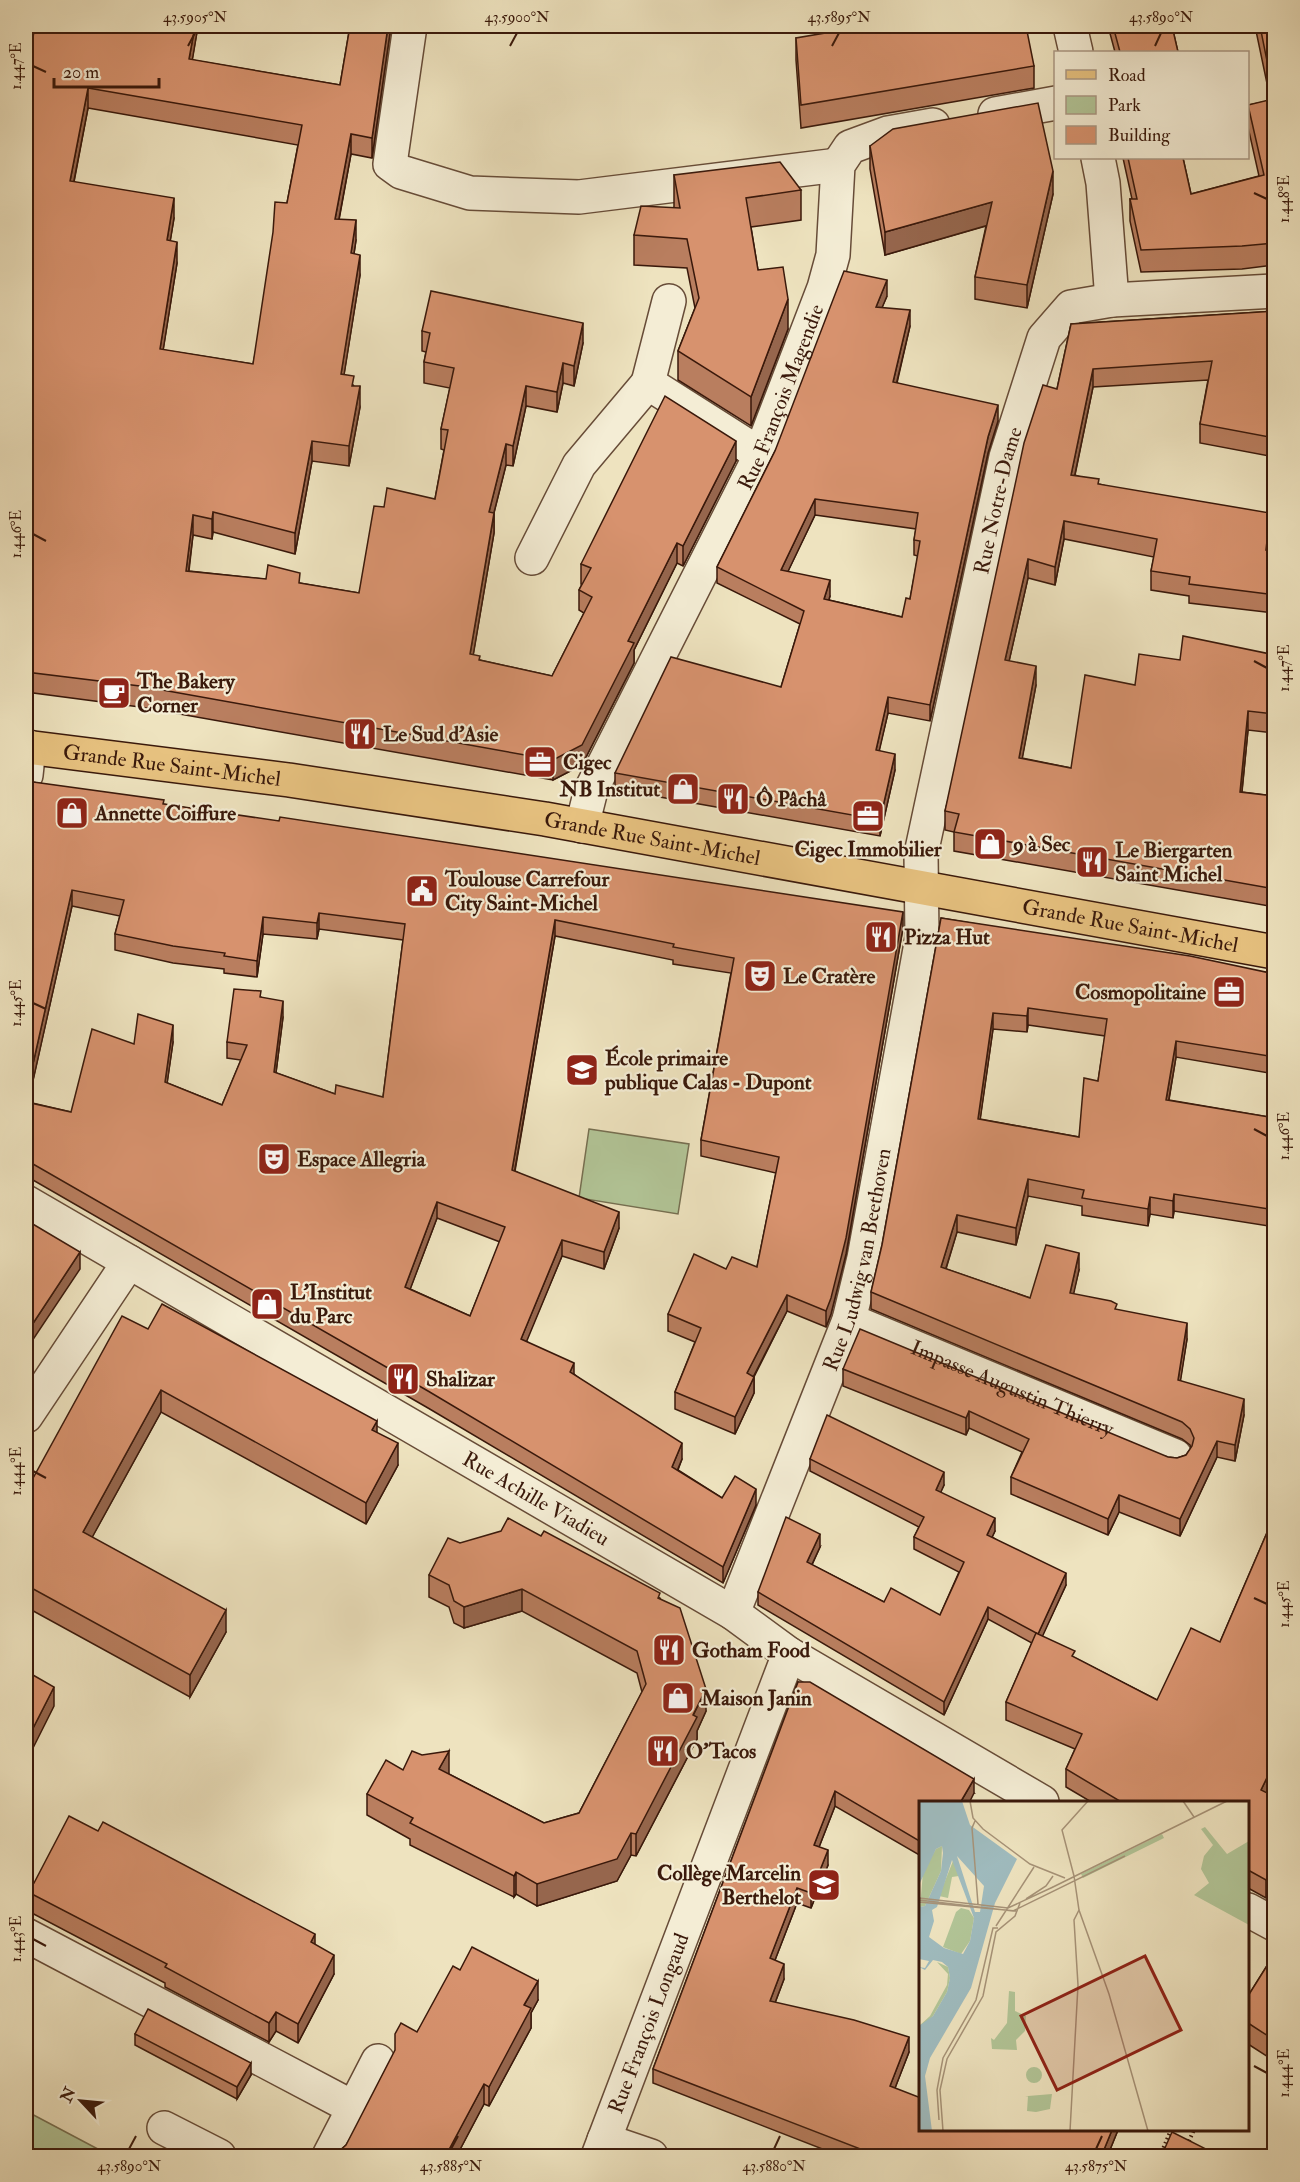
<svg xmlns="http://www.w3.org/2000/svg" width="1300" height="2182" viewBox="0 0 1300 2182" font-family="'IM FELL Double Pica',serif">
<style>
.green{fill:#b2c597;stroke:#766f51;stroke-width:1.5}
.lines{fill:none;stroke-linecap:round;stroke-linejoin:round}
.minor-casing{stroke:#674c38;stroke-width:36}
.major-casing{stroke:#3a190b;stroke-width:36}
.path{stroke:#3a190b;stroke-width:4;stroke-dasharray:1.5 3;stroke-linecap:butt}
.minor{stroke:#f4edd5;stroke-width:33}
.major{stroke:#e7c280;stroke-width:33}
.wall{fill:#b97e5f;stroke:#3a190b;stroke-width:1.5;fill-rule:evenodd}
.shaded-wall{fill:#96664d;stroke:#3a190b;stroke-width:1.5}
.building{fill:#d7926e;stroke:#3a190b;stroke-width:1.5;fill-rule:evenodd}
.ticks{fill:none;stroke:#3a190b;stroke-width:2}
.labels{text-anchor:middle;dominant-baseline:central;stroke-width:4.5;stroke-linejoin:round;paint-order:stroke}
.street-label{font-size:21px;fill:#3a190b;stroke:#f4edd5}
.poi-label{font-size:21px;font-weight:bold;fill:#3a190b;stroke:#f4edd5;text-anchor:start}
.inset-road{fill:none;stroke:#a69277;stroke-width:1.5}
.view{fill:#8f2418;fill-opacity:0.15;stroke:#8f2418;stroke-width:3}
.inset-edge{fill:none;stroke:#3a190b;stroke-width:3}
.neatline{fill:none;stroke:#3a190b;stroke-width:2}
.ticks-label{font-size:15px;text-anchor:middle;fill:#3a190b}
</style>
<rect width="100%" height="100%" fill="#eee3bf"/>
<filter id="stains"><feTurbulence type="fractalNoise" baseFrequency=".00333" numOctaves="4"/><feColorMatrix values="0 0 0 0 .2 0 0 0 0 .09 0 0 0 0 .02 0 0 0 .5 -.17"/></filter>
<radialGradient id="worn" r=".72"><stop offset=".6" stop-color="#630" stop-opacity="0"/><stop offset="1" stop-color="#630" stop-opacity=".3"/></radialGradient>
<g class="green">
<polygon points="589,1129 689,1144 678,1214 579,1198"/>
<polygon points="26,2111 111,2156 26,2156"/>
</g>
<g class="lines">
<g class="minor-casing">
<g id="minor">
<polyline points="410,26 390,164 401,172 470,193 579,197 838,165"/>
<polyline points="1070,26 1076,52"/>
<polyline points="995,114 1056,103"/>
<polyline points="1098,158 1103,183 1112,300"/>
<polyline points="648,383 669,301"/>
<polyline points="532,558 579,465 648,383 760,454"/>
<polyline points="26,775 29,747"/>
<path id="s1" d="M582,826L591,790L758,460L824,288L833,255L838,165L850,147L888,133L933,125"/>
<path id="s2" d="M26,1202L733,1613L789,1654L1042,1802"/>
<path id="s3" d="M849,1320L1175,1456"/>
<polyline points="26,1416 129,1262"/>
<path id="s4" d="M733,1613L849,1320L864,1258L922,938L921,854L1006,457L1044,338L1071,307L1112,300L1274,291"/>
<polyline points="1248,1910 1274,1924"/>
<polyline points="26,1935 354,2108"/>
<polyline points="164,2128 219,2156"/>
<polyline points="604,2140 651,2156"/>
<polyline points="329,2156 378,2061"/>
<path id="s5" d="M598,2156L789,1654"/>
</g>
</g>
<g class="major-casing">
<g id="major">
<path id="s6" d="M26,747L289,780L545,819L1274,952"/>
</g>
</g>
<g class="path">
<polyline points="1187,2145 1194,2130"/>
<polyline points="1160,2156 1171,2130"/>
</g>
<use href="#minor" class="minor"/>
<use href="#major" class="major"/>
</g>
<g class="wall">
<path d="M35,26H198L192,60L340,85L350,26H391L372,158L351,154L339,220L356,240L354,254L360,275L344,374L354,386L360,407L349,466L312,461L295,554L213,532L212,539L193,535L189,571L300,583L359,593L384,507L435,499L444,450L441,449V429L450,388L424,383V362L426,352L422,351V331L583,343L574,386L563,383L557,412L526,406L513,466L506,465L494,513V533L473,655L480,660L552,676L584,613L579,610V590L582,584H581V564L736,461L683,566L677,563L634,650V663L582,765L553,780L140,707L26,692V76ZM88,108L298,145L287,203L253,364L163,350L177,263L170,241L174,218L74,182Z"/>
<polygon points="1108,26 1172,26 1178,52 1115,52"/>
<polygon points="1255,26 1275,26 1275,265 1242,269 1141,272 1130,221 1130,199 1132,199 1123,158 1183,158 1191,194 1259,176 1248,127 1248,105 1268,101 1268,93 1269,93"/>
<polygon points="796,38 1034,66 1034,88 801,128 796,60"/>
<polygon points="870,146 1053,194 1027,308 975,299 975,277 986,226 885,255 870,169"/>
<polygon points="674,175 801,190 801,220 751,227 758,270 788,329 751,426 678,380 678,351 695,308 687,268 634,265 634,235 674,207"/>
<path d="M887,296L882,307L910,326L897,383L998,421L988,453L930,721L888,713L879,750L895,770L880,836L615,789V773L781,687L800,624L717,583V567L775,451ZM815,515L916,529L914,540V555L918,556L910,599L902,617L829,600L830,596L788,571Z"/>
<polygon points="1275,311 1275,457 1200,443 1200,424 1208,380 1093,387 1075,475 1099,484 1270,531 1268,550 1275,551 1275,613 1189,603 1189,596 1151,590 1151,571 1154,557 1064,539 1055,585 1028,578 1009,661 1036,685 1022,758 1071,768 1135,685 1180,660 1275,655 1275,733 1248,730 1242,792 1275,796 1275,907 954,851 954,832 945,830 945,811 1057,389 1071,324"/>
<path d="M26,781L903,928L846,1254L831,1314L826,1327L787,1311L754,1377V1393L735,1434L675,1409V1392L695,1342L668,1331V1314L726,1269L757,1267L776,1173L701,1156V1140L731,973L673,964V960L555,936L515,1171L619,1228L604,1269L562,1256L526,1341L574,1374L682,1459L678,1470L722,1498L756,1505L723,1583L428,1408L26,1176ZM72,906L120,916L115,934V950L173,963L224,969V973L257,977L263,934L317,939L319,929L403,940L383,1097L335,1094L276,1073L283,1017L261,997L227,1042V1058L241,1060L222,1105L167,1083L173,1042L134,1044L71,1112L28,1102ZM437,1218L500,1242L470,1316L410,1289Z"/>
<path d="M941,918L1275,974V1074L1176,1057L1169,1100L1275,1118V1227L1174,1211L1173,1218L1150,1214L1148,1226L1082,1215V1206L1028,1196L1016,1245L957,1232L946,1269L1030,1298L1079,1270L1073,1294L1117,1310L1187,1339L1180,1381L1244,1415L1235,1461L1217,1457L1180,1536L1119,1512L1108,1535L1011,1494V1477L1022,1452L969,1428L966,1435L843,1386V1369L1168,1457L1177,1458L1186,1455L1191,1448L1190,1445L1182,1439L871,1309V1292L882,1245ZM1028,1025L1105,1036L1098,1081L1079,1137L980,1119L993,1029L1027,1032Z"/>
<polygon points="148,1329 377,1433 398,1465 366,1524 161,1412 92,1537 226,1632 190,1697 26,1607 26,1491"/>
<polygon points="810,1459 944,1485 940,1493 995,1531 992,1537 1066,1585 1042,1636 1075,1658 1157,1700 1220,1642 1275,1514 1275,1779 1268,1794 1275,1797 1275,1881 1266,1898 1248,1888 1248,1803 1093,1803 1066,1787 1066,1769 1075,1749 1006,1720 1006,1702 1032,1643 988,1619 944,1715 758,1605 758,1592 820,1547 812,1565 884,1602 940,1615 959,1572 914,1549 914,1537 919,1527 810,1471"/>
<polygon points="541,1536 660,1598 706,1711 697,1731 697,1739 636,1856 631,1855 617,1881 537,1906 516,1894 514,1897 410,1845 410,1839 367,1815 367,1794 403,1770 449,1774 544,1823 579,1813 642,1692 637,1673 522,1611 464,1628 454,1623 449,1607 429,1597 429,1575 460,1543"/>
<polygon points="798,1682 974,1793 921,1803 921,1856 835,1806 819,1847 828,1865 811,1908 797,1903 775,1960 784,1979 775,2003 909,2052 895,2088 921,2130 1118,2130 1107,2157 843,2157 653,2083 653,2069"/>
<polygon points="26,1878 34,1883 315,1945 334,1974 298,2043 276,2031 269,2042 165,1987 165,1983 30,1912 27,1917 26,1917"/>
<polygon points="1275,1953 1275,2042 1268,2057 1248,2044 1248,1996"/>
<polygon points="460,1970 538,2000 531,2013 531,2028 489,2106 484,2104 456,2157 337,2157 337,2153 346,2145 417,2032"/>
<polygon points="135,2034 251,2075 237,2099 135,2045"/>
</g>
<g class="shaded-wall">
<polygon points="195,26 198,26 189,80 189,59"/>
<polygon points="388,26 391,26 372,158 372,138"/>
<polygon points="88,88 88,108 70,201 70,181"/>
<polygon points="351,134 351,154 335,240 335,219"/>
<polygon points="1053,171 1053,194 1027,308 1027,285"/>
<polygon points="174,198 174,218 167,261 167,240"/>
<polygon points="992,202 992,224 885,255 885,232"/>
<polygon points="356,220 356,240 351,273 351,253"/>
<polygon points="177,242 177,263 160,370 160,349"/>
<polygon points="360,255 360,275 341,394 341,374"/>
<polygon points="887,280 887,296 876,322 876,307"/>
<polygon points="788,299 788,329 751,426 751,397"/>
<polygon points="910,310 910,326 893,398 893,382"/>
<polygon points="583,323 583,343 574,386 574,366"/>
<polygon points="563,363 563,383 557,412 557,392"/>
<polygon points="1093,369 1093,387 1071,493 1071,475"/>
<polygon points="360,386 360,407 349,466 349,446"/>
<polygon points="526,386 526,406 513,466 513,446"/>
<polygon points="998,405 998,421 988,453 930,721 930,705 988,437"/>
<polygon points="312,441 312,461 295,554 295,533"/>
<polygon points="736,441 736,461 683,566 683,546"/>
<polygon points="506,444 506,465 489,532 489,512"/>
<polygon points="815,499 815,515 781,586 781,570"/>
<polygon points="213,512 213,532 212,539 212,519"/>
<polygon points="494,513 494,533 470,674 470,654"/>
<polygon points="1270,513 1270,531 1266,569 1266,550"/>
<polygon points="193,515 193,535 186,591 186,571"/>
<polygon points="1064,521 1064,539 1055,585 1055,567"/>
<polygon points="677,543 677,563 634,650 634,663 582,765 553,780 553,760 628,641"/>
<polygon points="1028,559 1028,578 1005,679 1005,660"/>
<polygon points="830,580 830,596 824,615 824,599"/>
<polygon points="1036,666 1036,685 1019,776 1019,758"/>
<polygon points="888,697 888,713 876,765 876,750"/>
<polygon points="1248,711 1248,730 1240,810 1240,792"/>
<polygon points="895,754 895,770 880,836 880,820"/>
<polygon points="72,890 72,906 26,1112 26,1095"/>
<polygon points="903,912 903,928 846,1254 831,1314 826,1327 826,1311"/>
<polygon points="319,913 319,929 317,939 317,923"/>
<polygon points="263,917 263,934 257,977 257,961"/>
<polygon points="555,920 555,936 512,1186 512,1170"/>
<polygon points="283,1001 283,1017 274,1088 274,1072"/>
<polygon points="1028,1008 1028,1025 1027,1032 1027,1016"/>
<polygon points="993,1013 993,1029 978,1135 978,1119"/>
<polygon points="173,1025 173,1042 165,1098 165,1082"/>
<polygon points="1176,1041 1176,1057 1166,1116 1166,1100"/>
<polygon points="1028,1179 1028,1196 1016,1245 1016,1228"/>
<polygon points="1174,1194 1174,1211 1173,1218 1173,1201"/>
<polygon points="1150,1197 1150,1214 1148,1226 1148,1209"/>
<polygon points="437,1202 437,1218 405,1303 405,1287"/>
<polygon points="619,1212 619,1228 604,1269 604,1252"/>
<polygon points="957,1215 957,1232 941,1284 941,1267"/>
<polygon points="562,1240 562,1256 521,1355 521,1339"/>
<polygon points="80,1252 80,1269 26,1350 26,1334"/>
<polygon points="1079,1253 1079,1270 1070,1310 1070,1293"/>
<polygon points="787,1295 787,1311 747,1389 747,1373"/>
<polygon points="1187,1323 1187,1339 1178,1397 1178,1380"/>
<polygon points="574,1363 574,1379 570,1372"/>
<polygon points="754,1377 754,1393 735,1434 735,1417"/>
<polygon points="161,1390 161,1412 83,1554 83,1532"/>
<polygon points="1244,1399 1244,1415 1235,1461 1235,1445"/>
<polygon points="969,1411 969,1428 966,1435 966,1418"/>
<polygon points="377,1421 377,1443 372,1430"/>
<polygon points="1217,1441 1217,1457 1180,1536 1180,1519"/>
<polygon points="398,1443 398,1465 366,1524 366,1503"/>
<polygon points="682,1443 682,1459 672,1483 672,1467"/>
<polygon points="944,1472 944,1485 936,1503 936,1490"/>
<polygon points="756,1489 756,1505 723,1583 723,1567"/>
<polygon points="1119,1495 1119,1512 1108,1535 1108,1519"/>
<polygon points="995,1518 995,1531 987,1548 987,1535"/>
<polygon points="820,1534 820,1547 807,1575 807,1562"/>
<polygon points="1066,1573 1066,1585 1038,1646 1038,1634"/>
<polygon points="522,1589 522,1611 464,1628 464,1607"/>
<polygon points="988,1607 988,1619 944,1715 944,1702"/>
<polygon points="226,1610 226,1632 190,1697 190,1675"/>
<polygon points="54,1687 54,1706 26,1762 26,1742"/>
<polygon points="706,1689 706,1711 697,1731 697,1739 636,1856 636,1834"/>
<polygon points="449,1751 449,1773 439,1790 439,1769"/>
<polygon points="1275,1761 1275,1779 1261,1808 1261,1790"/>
<polygon points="974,1779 974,1793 969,1803 960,1803"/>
<polygon points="835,1791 835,1806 814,1860 814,1845"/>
<polygon points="631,1833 631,1855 617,1881 537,1906 537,1884"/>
<polygon points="828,1850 828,1865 811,1908 811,1893"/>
<polygon points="1275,1863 1275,1881 1266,1898 1266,1880"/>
<polygon points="516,1872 516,1894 514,1897 514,1876"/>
<polygon points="797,1888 797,1903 770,1973 770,1958"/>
<polygon points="30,1893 30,1912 27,1917 26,1917 26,1898"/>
<polygon points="315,1934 315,1953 311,1942"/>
<polygon points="334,1955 334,1974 298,2043 298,2024"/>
<polygon points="784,1964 784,1979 770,2016 770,2001"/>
<polygon points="538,1981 538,2000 531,2013 531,2028 489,2106 489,2087 524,2005"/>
<polygon points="276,2012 276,2031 269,2042 269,2023"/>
<polygon points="1275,2021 1275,2042 1268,2057 1268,2036"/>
<polygon points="909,2037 909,2052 890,2101 890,2086"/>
<polygon points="251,2063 251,2075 237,2099 237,2087"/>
<polygon points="484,2084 484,2104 456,2157 445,2157"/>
<polygon points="1112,2130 1118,2130 1107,2157 1101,2157"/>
</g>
<g class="building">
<path d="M35,26H195L189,59L340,85L350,26H388L372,138L351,134L335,219L356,220L351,253L360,255L341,374L354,376L352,386H360L349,446L312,441L295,533L213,512L212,519L193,515L186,571L266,579L268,565L300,573L299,583L359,593L374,506L384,507L387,488L435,499L448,430L441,429L454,368L424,362L430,333L422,331L431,291L583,323L574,366L563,363L557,392L526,386L513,446L506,444L489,512L494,513L470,654L480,656L479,660L552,676L592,597L579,590L591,568L581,564L665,396L736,441L683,546L677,543L628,641L634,643L582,745L553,760L140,686L26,672V76ZM88,88L302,125L287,203L275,202L273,232L253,364L160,349L177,242L167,240L174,198L70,181Z"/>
<polygon points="867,26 1026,26 1034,66 801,105 796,38"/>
<polygon points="1113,26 1172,26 1178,52 1120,52"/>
<polygon points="1260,26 1275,26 1275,243 1242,246 1141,250 1130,199 1137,199 1128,158 1183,158 1191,194 1264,175 1248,105 1269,100 1268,93 1273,91"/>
<polygon points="1038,103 1053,171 1027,285 975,277 992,202 885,232 870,146 893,129"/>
<polygon points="780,162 801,190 746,198 758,270 783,267 788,299 751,397 678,351 699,298 687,239 634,235 641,206 680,208 674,175"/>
<path d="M844,271L887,280L876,307L910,310L893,382L998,405L988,437L930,705L888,697L876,750L895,754L880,820L615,773L671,657L781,687L804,611L717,567L775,451ZM815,499L918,513L914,540L920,541L910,599L906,598L902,617L824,599L830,580L781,570Z"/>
<polygon points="1275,311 1275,438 1200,424 1212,361 1093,369 1071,475 1099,479 1098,484 1270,513 1266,550 1275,551 1275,595 1189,584 1190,577 1151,571 1157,539 1064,521 1055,567 1028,559 1005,660 1036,666 1019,758 1071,768 1085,675 1135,685 1139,654 1180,660 1183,636 1275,655 1275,714 1248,711 1240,792 1275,796 1275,889 954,832 959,814 945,811 1024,443 1043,385 1057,389 1071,324"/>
<path d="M26,781L164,800L163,804L279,821L280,817L903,912L846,1238L831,1298L826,1311L787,1295L747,1373L754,1377L735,1417L675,1392L701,1328L668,1314L694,1254L726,1269L732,1257L757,1267L779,1157L701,1140L734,958L673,947L674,944L555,920L512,1170L619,1212L604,1252L562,1240L521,1339L574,1363L570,1372L682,1443L672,1467L722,1498L735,1476L756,1489L723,1567L428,1391L26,1160V1102L71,1112L92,1029L134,1044L138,1014L173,1025L165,1082L222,1105L247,1045L227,1042L234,989L261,991L260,997L283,1001L274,1072L335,1094L336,1085L383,1097L405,924L319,913L317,923L263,917L257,961L224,956L225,953L173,946L115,934L124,900L72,890L26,1095ZM437,1202L505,1227L470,1316L405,1287Z"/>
<path d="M941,918L1190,956L1275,974V1057L1176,1041L1166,1100L1275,1118V1210L1174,1194L1173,1201L1150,1197L1148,1209L1082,1198L1084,1190L1028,1179L1016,1228L957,1215L941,1267L1030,1298L1046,1245L1079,1253L1070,1293L1111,1301L1117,1304L1115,1309L1187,1323L1178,1380L1244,1399L1235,1445L1217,1441L1180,1519L1119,1495L1108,1519L1011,1477L1029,1439L969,1411L966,1418L843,1369L860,1329L1168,1457L1177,1458L1186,1455L1192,1446L1194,1438L1190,1429L1182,1422L871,1292L882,1245ZM1028,1008L1107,1019L1098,1081L1084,1078L1079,1137L978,1119L993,1013L1027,1016Z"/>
<polygon points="26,1220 80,1252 26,1334"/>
<polygon points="162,1304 377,1421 372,1430 398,1443 366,1503 161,1390 83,1532 226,1610 190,1675 26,1585 26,1491 122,1316 148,1329"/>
<polygon points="827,1415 944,1472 936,1490 995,1518 987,1535 1066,1573 1038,1634 988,1607 944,1702 758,1592 786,1517 820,1534 807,1562 884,1602 891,1588 940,1615 964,1562 914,1537 924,1517 810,1459"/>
<polygon points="1275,1514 1275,1761 1261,1790 1275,1797 1275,1863 1266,1880 1248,1870 1248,1803 1123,1803 1066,1769 1082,1734 1006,1702 1036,1633 1075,1651 1072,1656 1157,1700 1191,1628 1220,1642"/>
<polygon points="508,1518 541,1536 544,1531 660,1593 658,1598 680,1608 706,1689 693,1715 697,1717 636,1834 631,1833 617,1859 537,1884 516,1872 514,1876 410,1823 413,1818 367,1794 386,1760 403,1770 412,1751 422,1755 449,1751 439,1769 544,1823 579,1813 646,1684 637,1651 522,1589 464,1607 454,1601 449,1585 429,1575 448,1538 460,1543 501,1531"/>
<polygon points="26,1671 54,1687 26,1742"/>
<polygon points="798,1682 810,1682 974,1779 960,1803 921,1803 921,1842 835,1791 814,1845 828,1850 811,1893 797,1888 770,1958 784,1964 770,2001 854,2020 909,2037 890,2086 921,2098 921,2130 1112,2130 1101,2157 881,2157 653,2069"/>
<polygon points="69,1816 98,1831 103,1822 315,1934 311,1942 334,1955 298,2024 276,2012 269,2023 165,1967 167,1964 30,1893 27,1897 26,1898 26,1878 34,1883"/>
<polygon points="472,1947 538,1981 524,2005 531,2008 489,2087 484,2084 445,2157 341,2157 341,2156 337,2153 346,2145 395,2050 395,2034 401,2023 417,2032 453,1966 460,1970"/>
<polygon points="1275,1953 1275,2021 1268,2036 1248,2023 1248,1996"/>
<polygon points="148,2009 251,2063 237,2087 135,2034"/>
<polygon points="1172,2132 1206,2149 1203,2157 1161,2157"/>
</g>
<path class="ticks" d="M188,46L195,33M510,46L517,33M832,46L839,33M1155,46L1161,33M33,66L46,72M1254,193L1267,199M33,534L46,541M1254,661L1267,668M33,1003L46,1009M1254,1129L1267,1136M33,1471L46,1478M1254,1598L1267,1604M33,1939L46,1946M1254,2066L1267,2073M129,2149L136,2136M451,2149L458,2136M774,2149L780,2136M1096,2149L1102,2136"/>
<defs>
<g id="cafe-square" transform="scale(1.725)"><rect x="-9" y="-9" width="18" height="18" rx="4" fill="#8f2418" stroke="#f4edd5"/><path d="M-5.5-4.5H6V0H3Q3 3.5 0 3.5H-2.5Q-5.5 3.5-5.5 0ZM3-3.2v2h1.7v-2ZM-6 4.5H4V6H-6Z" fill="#fff"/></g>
<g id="restaurant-square" transform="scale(1.725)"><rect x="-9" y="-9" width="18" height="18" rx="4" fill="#8f2418" stroke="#f4edd5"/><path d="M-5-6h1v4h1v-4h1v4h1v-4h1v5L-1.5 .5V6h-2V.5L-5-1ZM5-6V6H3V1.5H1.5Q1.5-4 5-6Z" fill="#fff"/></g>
<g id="office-square" transform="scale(1.725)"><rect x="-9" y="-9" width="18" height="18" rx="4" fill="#8f2418" stroke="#f4edd5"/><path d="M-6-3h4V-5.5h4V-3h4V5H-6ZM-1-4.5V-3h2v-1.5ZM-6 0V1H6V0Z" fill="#fff"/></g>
<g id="shop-square" transform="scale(1.725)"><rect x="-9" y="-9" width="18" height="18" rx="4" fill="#8f2418" stroke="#f4edd5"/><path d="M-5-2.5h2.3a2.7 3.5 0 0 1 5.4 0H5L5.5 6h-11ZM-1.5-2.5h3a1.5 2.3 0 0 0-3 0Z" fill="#fff"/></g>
<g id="civic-square" transform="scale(1.725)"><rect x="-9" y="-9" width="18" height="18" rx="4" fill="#8f2418" stroke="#f4edd5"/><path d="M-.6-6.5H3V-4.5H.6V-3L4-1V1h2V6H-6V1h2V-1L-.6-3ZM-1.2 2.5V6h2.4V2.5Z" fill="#fff"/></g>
<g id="theatre-square" transform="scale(1.725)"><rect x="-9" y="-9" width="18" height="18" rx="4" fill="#8f2418" stroke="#f4edd5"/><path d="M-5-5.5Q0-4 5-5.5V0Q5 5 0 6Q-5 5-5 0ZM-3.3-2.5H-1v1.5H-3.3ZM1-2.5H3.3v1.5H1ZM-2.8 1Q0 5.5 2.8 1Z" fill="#fff"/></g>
<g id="school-square" transform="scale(1.725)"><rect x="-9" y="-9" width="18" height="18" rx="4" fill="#8f2418" stroke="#f4edd5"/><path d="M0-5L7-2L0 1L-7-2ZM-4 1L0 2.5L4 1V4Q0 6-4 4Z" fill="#fff"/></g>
</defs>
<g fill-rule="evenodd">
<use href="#cafe-square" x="114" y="693"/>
<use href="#restaurant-square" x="360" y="734"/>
<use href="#office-square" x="540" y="762"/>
<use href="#shop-square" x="683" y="789"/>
<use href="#restaurant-square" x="733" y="799"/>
<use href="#shop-square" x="72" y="813"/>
<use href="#office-square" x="868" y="816"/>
<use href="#shop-square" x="990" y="844"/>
<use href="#restaurant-square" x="1092" y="862"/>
<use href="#civic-square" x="422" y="891"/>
<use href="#restaurant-square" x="881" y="937"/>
<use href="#theatre-square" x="760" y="976"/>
<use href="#office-square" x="1229" y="992"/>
<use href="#school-square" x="582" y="1070"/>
<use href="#theatre-square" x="274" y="1159"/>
<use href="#shop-square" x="267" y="1304"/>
<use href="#restaurant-square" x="403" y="1379"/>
<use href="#restaurant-square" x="669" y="1650"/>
<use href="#shop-square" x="678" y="1698"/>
<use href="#restaurant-square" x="663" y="1751"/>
<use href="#school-square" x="824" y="1885"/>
</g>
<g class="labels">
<g class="street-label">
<text stroke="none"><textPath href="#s1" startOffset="474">Rue François Magendie</textPath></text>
<text stroke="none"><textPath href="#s4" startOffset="1150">Rue Notre-Dame</textPath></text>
<text stroke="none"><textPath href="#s6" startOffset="147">Grande Rue Saint-Michel</textPath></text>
<text stroke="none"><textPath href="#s6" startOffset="633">Grande Rue Saint-Michel</textPath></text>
<text stroke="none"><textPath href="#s6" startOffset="1119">Grande Rue Saint-Michel</textPath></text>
<text stroke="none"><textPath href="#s4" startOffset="376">Rue Ludwig van Beethoven</textPath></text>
<text stroke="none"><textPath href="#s3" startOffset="177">Impasse Augustin Thierry</textPath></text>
<text stroke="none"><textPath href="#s2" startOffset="590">Rue Achille Viadieu</textPath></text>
<text stroke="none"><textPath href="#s5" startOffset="142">Rue François Longaud</textPath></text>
</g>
<g class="poi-label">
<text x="137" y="681">The Bakery<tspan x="137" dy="24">Corner</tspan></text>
<text x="383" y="734">Le Sud d'Asie</text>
<text x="563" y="762">Cigec</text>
<text x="660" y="789" text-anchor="end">NB Institut</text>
<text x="756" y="799">Ô Pâchâ</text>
<text x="95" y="813">Annette Coiffure</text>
<text x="1013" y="844">9 à Sec</text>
<text x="868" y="849" text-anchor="middle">Cigec Immobilier</text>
<text x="1115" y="850">Le Biergarten<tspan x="1115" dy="24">Saint Michel</tspan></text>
<text x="445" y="879">Toulouse Carrefour<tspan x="445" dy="24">City Saint-Michel</tspan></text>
<text x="904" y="937">Pizza Hut</text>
<text x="783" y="976">Le Cratère</text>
<text x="1206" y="992" text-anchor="end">Cosmopolitaine</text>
<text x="605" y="1058">École primaire<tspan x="605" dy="24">publique Calas - Dupont</tspan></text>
<text x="297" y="1159">Espace Allegria</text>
<text x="290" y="1292">L'Institut<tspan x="290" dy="24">du Parc</tspan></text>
<text x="426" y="1379">Shalizar</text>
<text x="692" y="1650">Gotham Food</text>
<text x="701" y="1698">Maison Janin</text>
<text x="686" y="1751">O'Tacos</text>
<text x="801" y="1873" text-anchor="end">Collège Marcelin<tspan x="801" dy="24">Berthelot</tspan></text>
</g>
</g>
<g transform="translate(919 1801)">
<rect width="330" height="330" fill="#eee3bf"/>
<path d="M286,26L308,53L330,40V124L275,94L290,82L282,68L285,55L294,44L282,28ZM243,33L245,37L164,77L162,73ZM23,45L22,70L6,105L1,106L4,71L17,48ZM34,60L40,75L33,76L29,97L20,95ZM42,107L50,109L55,117L51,140L42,153L24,146L37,111ZM18,161L29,166L31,177L28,191L14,215L5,224L0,225L11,215L28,184L29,173ZM90,190L96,191V210L107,215L106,230L97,239L98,249L73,248L72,237L75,239L88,222ZM107 274a8 8 0 1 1 16 0a8 8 0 1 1-16 0ZM133,293L131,308L117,311L108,310L109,295L96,296Z" fill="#b2c597"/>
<path d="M0,0H43L51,24L98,58L76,102L52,187L11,257L6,275L13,330H0V225L14,215L28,191L31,177L29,166L23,161L14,159L6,169L0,166L6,167L10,160L0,158V106L6,105L22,70L24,52L23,45L17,48L0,84ZM38,55L65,85L61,111H56ZM33,59L55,117L51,140L44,153L25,147L10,136L15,120L13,109L18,106Z" fill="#9fbbbe" fill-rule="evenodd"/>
<path class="inset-road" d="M51,0L54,17L64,28L111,63L146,77M264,0L275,16M56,20L53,27L59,103M155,75L143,29L169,0M155,75L160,109L190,193L229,330M132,87L308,0M0,97L89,107L134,86M107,98L127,85L134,75M0,99L94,110L206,55M0,101L97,110M77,125L115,66M20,319L18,289L24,257L57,199L74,127H79M24,330L21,289L28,258L64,195L77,131L96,115L101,102M151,330L159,184L155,119L160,109"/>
<path class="view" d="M226,155L262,229L138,289L102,215Z"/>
<rect width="330" height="330" class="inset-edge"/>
</g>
<rect width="1300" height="2182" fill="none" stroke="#eee3bf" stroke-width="66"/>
<rect x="1054" y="51" width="195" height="108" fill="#f4edd5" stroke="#aa9884" stroke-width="1.5"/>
<rect x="1066" y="70" width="30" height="9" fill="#e7c280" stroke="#aa9884" stroke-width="1.5"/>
<text x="1108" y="81" font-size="18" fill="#3a190b">Road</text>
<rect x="1066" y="96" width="30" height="18" fill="#b2c597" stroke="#aa9884" stroke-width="1.5"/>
<text x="1108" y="111" font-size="18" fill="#3a190b">Park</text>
<rect x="1066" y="126" width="30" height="18" fill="#d7926e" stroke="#aa9884" stroke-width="1.5"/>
<text x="1108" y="141" font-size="18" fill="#3a190b">Building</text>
<g transform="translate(81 2101) rotate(296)" stroke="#f4edd5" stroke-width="4.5" paint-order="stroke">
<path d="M0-4.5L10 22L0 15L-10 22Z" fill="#3a190b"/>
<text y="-9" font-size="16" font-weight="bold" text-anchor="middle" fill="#3a190b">N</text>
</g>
<path d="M54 78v9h105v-9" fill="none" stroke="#3a190b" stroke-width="3"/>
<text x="63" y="78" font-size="18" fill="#3a190b" stroke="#f4edd5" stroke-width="4.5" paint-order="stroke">20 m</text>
<rect x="33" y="33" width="1234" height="2116" class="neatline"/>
<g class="ticks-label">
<text x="195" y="22">43.5905°N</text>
<text x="517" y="22">43.5900°N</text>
<text x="839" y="22">43.5895°N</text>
<text x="1161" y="22">43.5890°N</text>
<text transform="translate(16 66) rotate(-90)" y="5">1.447°E</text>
<text transform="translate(1284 199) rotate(-90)" y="5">1.448°E</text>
<text transform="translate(16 534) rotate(-90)" y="5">1.446°E</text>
<text transform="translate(1284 668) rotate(-90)" y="5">1.447°E</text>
<text transform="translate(16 1003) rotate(-90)" y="5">1.445°E</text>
<text transform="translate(1284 1136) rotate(-90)" y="5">1.446°E</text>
<text transform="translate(16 1471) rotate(-90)" y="5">1.444°E</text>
<text transform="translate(1284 1604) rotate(-90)" y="5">1.445°E</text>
<text transform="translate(16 1939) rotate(-90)" y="5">1.443°E</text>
<text transform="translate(1284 2073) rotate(-90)" y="5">1.444°E</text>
<text x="129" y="2171">43.5890°N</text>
<text x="451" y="2171">43.5885°N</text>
<text x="774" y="2171">43.5880°N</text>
<text x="1096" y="2171">43.5875°N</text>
</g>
<rect width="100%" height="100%" filter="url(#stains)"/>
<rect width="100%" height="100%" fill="url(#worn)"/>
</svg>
